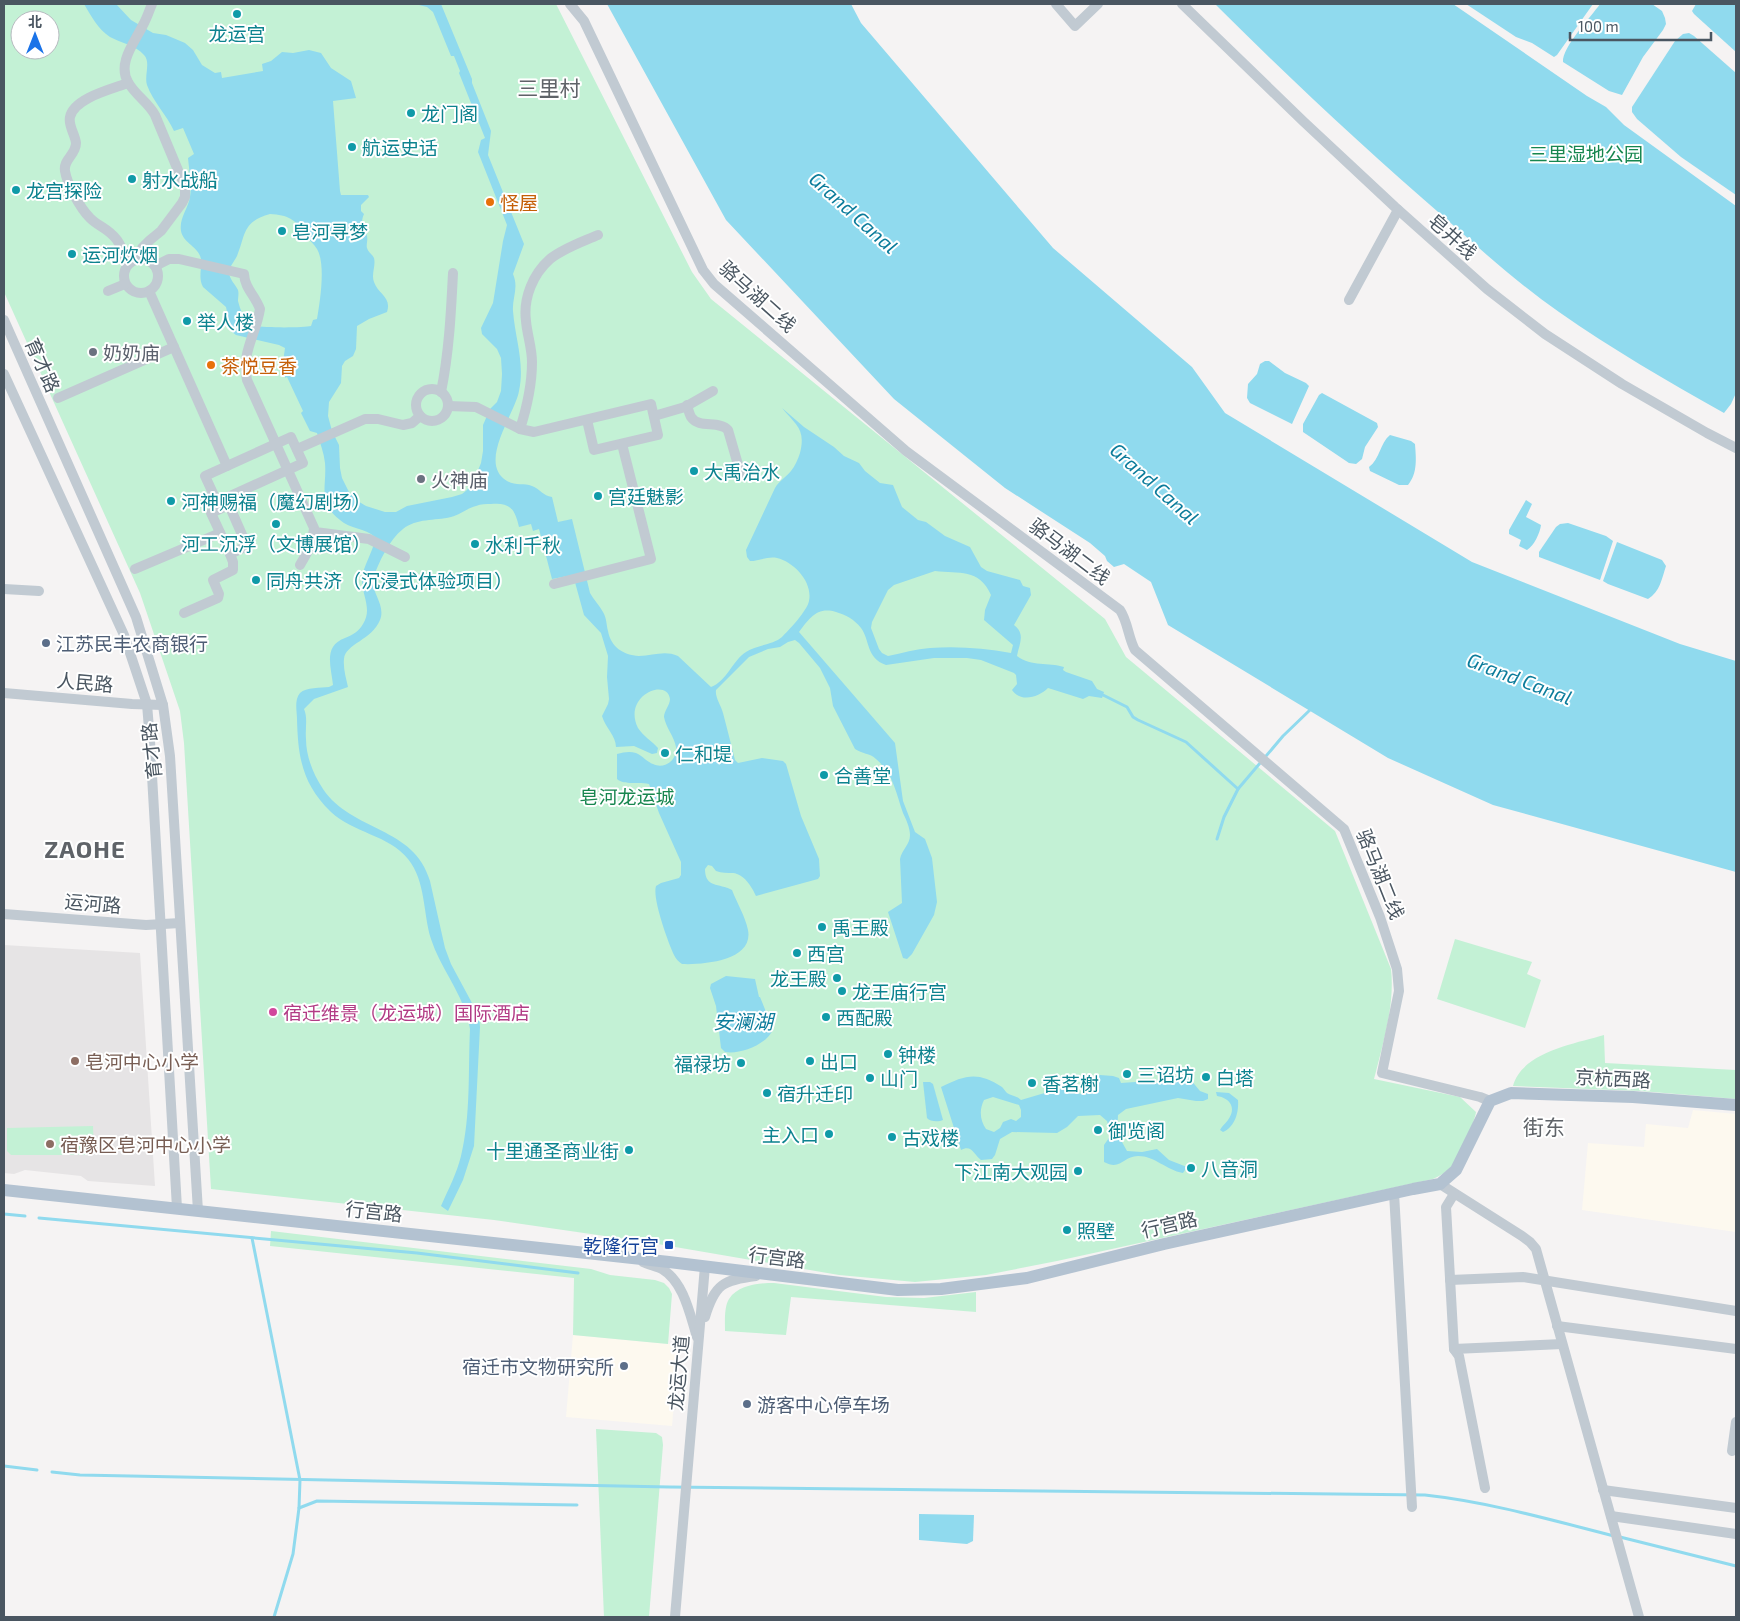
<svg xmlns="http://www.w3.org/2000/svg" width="1740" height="1621" viewBox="0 0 1740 1621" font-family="'Exo 2','Noto Sans SC',sans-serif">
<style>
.commercial{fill:#fdf9ef}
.education{fill:#e6e4e5}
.green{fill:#c3f1d5;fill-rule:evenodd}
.water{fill:#90daee;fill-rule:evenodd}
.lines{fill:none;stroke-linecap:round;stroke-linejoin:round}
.stream{stroke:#90daee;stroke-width:3}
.minor{stroke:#c1cad2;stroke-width:10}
.major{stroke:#b3c2d1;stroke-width:12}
.culture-dot{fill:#0f9aa8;stroke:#fff;stroke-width:2}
.food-dot{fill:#e8710a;stroke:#fff;stroke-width:2}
.worship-dot{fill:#6b7280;stroke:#fff;stroke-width:2}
.service-dot{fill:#5c6f8a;stroke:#fff;stroke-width:2}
.hotel-dot{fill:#d1479c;stroke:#fff;stroke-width:2}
.education-dot{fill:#8d6e63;stroke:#fff;stroke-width:2}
.transit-dot{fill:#1a4fb4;stroke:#fff;stroke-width:2}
.labels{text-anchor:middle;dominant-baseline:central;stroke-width:4;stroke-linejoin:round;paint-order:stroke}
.culture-label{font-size:19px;fill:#0d838f;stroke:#fff;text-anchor:start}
.park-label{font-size:19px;fill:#17864f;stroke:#fff}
.food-label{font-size:19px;fill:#c56008;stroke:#fff;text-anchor:start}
.street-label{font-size:19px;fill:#4a5661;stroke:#fff}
.worship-label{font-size:19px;fill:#5b616d;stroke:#fff;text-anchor:start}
.service-label{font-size:19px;fill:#4e5e75;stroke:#fff;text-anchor:start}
.hotel-label{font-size:19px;fill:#b23c85;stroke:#fff;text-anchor:start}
.education-label{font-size:19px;fill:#785e54;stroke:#fff;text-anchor:start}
.transit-label{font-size:19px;fill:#164399;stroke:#fff;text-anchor:end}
.water-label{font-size:20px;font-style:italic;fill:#0c7c9b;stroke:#fff}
.quarter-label{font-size:21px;fill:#5f6368;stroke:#fff}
.district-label{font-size:24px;font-weight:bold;letter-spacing:1px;fill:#5f6368;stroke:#fff}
</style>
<rect width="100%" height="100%" fill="#f5f3f3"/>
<g class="commercial">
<polygon points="1693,1110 1736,1114 1736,1232 1582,1210 1588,1143 1644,1147 1646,1124 1688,1128"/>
<polygon points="573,1335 679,1345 672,1426 566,1417"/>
</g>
<polygon class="education" points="4,945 140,953 155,1186 88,1181 81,1176 25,1170 14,1174 4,1173"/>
<g class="green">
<path d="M4,4H556L692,272L711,299L1105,619L1126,657L1335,831L1391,969C1395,1006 1383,1043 1374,1079L1460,1097L1476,1112C1474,1125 1459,1155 1452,1166C1446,1172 1440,1176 1433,1179L1057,1261L986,1275L915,1282L839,1275L646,1242L494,1220L211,1189L184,743L180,711L140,593L4,292ZM20,20H50V50H20Z"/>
<polygon points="1455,939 1532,962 1527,974 1541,980 1525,1028 1437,999"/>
<path d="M1604,1035L1605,1063L1736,1070V1099L1641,1091L1513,1086C1522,1052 1574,1044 1604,1035Z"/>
<polygon points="93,1126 94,1151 91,1155 11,1155 7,1151 7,1128"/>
<polygon points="271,1231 591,1269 610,1275 655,1280 664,1283 669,1288 672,1294 668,1344 573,1335 574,1278 270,1246"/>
<path d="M774,1283L886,1297L924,1298L976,1292V1312L791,1297L786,1335L725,1331C725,1321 724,1307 729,1299C738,1285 759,1283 774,1283Z"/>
<polygon points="596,1429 656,1433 662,1437 663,1445 649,1617 604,1617"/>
</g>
<g class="water">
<path d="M84,4H116L131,20L153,33L166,35L185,43L193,50L202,65L215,73L221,72L222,78L263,71L262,64L271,61L282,52L293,53L309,50L321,53L331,68L351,81L356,98L333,101L340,191L341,195H368L369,197L361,205V211L364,214C359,226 365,226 367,236C368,240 366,245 367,248C368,252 372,254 374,258C376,266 371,274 374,282C378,294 392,297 387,312L369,319L357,326L356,349L353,356L345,361L342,366L341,383L329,402L328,416L332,431L339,445L340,468L342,478L349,492L356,500L366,506L385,512H396L407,506L452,497L462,494L467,490L474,480L481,463L483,451V425L490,409L497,402L501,391L502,374L501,358L497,349L482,334L481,328L493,303L503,241L507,225L478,152L481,140L485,138L459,73L460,71L454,56H451L433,12L427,7L415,4H441L472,79V83L491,131L488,155L524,244L513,274C519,288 512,298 513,311C515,338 525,363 519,391C515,414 477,463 507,481C515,486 524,483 532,486C540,489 543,496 552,497L558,522L572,519L590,593C594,600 599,605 603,612C607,619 606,624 608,631C611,647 623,655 639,656C653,656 664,650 678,656L711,687C727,681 732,661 746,652C756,645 773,645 782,637C789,630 807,611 809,601C813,582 794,562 777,558C768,556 759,561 750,561L747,557L746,550L775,488C779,481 786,477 791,471C795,466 798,459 800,453C806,429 796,425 782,408L804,427L834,447L844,456L859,463L865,471L880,483L893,485L902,507L918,520L926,522L945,536L970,547L981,567L987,571L1020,580L1023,586L1030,588L1031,595L1014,625C1026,634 1019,644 1017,656C1032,667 1048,662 1064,667L1063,670L1066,672L1092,681L1097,689L1104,692L1102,698L1089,696L1083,699L1048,688C1039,697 1021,703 1012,690L1017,684L1016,675L1014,673L981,660L967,658H934L886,665C866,658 870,640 861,628C854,619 846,615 836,612C817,606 809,619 799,632L895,743L903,801L915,832L925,839L932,858L937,902L934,915L912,954L907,959L903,958L888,912L902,903L900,859C902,849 910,845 910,835C910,828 906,819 903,813C896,793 893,773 876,759C870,753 862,754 855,749L833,706L830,688L820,668L799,643L795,640L788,642L780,647L768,649L749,657L716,690C715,698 721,705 723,713C727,728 731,744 735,760L738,763L762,758L783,761L786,764L801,816L819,859L820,876L818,879L756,896C752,887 744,874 733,873C727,873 722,873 716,871L712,866L708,865L705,869C705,888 719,883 732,890C737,903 745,916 748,930C754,961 703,965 682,964C678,961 676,959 674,955C668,942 652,898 656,886L661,883L679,878L681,875V862L659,813L649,784C638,781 625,786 617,779V754C624,752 630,751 636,753C643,756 647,762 653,764C665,770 678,759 676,747C674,736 666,728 664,717C664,711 670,705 670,699C667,677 622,696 638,728C643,736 652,741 658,748L657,753L652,754L634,746L616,747C616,736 605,727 602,716L608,704L609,699L607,677L608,656L601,633L584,615L573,575L552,579L539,529L533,531L531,524L519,527C515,510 511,502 491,504C486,504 481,504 476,506C467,508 460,515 451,517C434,521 417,518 403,529C389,540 379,562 373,578C371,593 386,605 380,620C372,640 345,644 344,659C343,668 346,678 348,687L314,699L304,709C308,718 305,728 306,739C306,756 313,774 323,789C352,832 414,826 430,881L445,948L451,964L479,1016L480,1027L474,1146L463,1180L448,1211L441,1206C448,1190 457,1173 461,1156C471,1115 468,1070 470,1029C465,996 441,970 431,939C423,914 426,881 408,859C389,835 353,833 331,812C302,784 298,757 297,719C297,711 294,700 300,693C306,687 321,688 329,687L333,685C331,666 323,646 345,638C353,635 359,631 363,624C373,608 361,594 362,578C363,568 372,552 375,541V537C365,528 350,529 340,520C317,502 327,487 325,463C324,453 320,443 317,433L310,431L301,413L303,411L287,377L285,378L283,362L285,348L279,345L236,335L231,331L226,307L203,287C198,278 202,269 201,259C199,247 183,243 181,231C179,218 188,209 190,197C192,185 189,170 188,158L194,154L183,128L174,131C167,115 153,102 147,85C144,76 151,62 144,55C135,45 121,43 110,37C98,29 91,16 84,4ZM270,214C288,215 295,219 305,234C308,239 314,244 317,249C326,264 320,302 317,319L313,320L311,326C304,328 256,328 251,325C244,320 240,309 238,301C238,298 239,293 238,290C235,284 230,280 229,273C229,267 234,262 237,256C246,234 242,222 270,214ZM935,571C959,574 979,568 991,595L985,610L984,620L1013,645L1011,653C984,648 957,646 930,648C916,649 902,653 888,656L882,653L879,649L871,628L872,622L888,590L894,585Z"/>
<polygon points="607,4 851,4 861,23 1053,248 1192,367 1225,413 1472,562 1680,644 1736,661 1736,872 1493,805 1388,758 1168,625 1151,582 1124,564 1114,567 1107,561 1105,556 1090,543 1005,488 894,399 726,220"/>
<path d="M1215,4H1453L1587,96L1606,107L1624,125L1736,206V393L1731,404L1724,413C1667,381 1612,349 1559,312C1519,284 1482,251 1445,218C1366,150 1289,78 1215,4Z"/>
<polygon points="1466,4 1593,4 1557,55 1554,57 1532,43 1516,37"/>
<path d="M1600,4H1652L1662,11L1665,18L1666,24L1663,30L1643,57L1622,95L1609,91L1563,62C1562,47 1591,17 1600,4Z"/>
<polygon points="1696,4 1736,4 1736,52 1694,14 1692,11"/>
<polygon points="1689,33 1694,36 1736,73 1736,195 1681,157 1637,119 1632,112 1632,107 1675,41 1683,34"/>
<polygon points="1265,361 1269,361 1285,373 1306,383 1309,386 1292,424 1250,403 1247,398 1248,384 1257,374 1260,364"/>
<polygon points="1322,393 1377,423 1378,427 1365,447 1362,459 1356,464 1349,463 1303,432 1303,424 1319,395"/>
<path d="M1390,435L1411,441L1415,444C1416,458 1418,473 1408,485H1399L1370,471L1369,467C1380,459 1380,443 1390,435Z"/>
<path d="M1526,500L1532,504L1526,517L1541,525C1540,533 1534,546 1527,550L1519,546L1521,540L1509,534V530Z"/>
<polygon points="1568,523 1606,536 1613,541 1600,580 1539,557 1539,552 1556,527 1560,524"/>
<path d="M1617,542L1662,560L1666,566C1662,578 1660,592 1648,599L1608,584L1603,581Z"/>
<path d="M726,976L755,979L759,997H760L773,1029C768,1044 740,1055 725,1052L721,1048L716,1006L710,988L711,984Z"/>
<path d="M1100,1075L1113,1076L1119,1078L1121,1083L1135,1082L1154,1084L1162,1082L1172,1076H1182L1190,1079L1200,1091L1208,1094V1099L1203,1101H1196L1178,1098L1126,1109L1118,1115L1117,1133L1127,1151L1142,1152L1157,1149L1169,1160L1187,1167L1183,1173C1166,1170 1155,1156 1138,1156C1123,1156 1121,1171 1104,1162V1145L1111,1135L1107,1121L1100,1115L1078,1116L1067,1127L1057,1133L1012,1132L1000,1139L995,1155L992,1159L981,1160C974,1155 972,1144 961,1150L941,1087C965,1075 978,1071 1002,1087C1004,1089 1005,1091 1007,1093C1012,1096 1017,1096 1021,1100L1048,1092L1047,1090L1064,1089L1071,1090L1075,1093L1082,1094L1088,1092L1092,1080ZM993,1097L1019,1105L1021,1110V1117L1016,1121L1011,1119L1003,1122L1000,1128L994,1132L986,1129C980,1120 979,1110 984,1100Z"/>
<path d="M923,1082H930L933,1084L943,1120C939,1122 930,1122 927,1118Z"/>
<path d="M1216,1092L1229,1093L1238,1100C1239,1112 1235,1127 1223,1132L1220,1130C1222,1126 1225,1124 1228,1120C1237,1108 1230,1098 1217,1096Z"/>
<polygon points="919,1514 974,1515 973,1541 967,1544 919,1540"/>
</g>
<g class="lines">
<g class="stream">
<polyline points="1103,695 1127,707 1133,717 1138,720 1186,742 1238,789 1283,736 1311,709"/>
<polyline points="1217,839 1224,817 1238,789"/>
<polyline points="4,1214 25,1216"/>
<polyline points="39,1218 417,1253 578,1273"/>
<polyline points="252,1238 300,1480 299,1508 293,1554 274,1617"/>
<polyline points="4,1466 37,1470"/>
<path d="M52,1472L80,1475L669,1487L1425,1495C1489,1502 1551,1520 1614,1536"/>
<polyline points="299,1508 317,1501 577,1505"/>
<polyline points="1620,1537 1736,1566"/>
</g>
<g class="minor">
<path d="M570,4L584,21L703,270L714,284L906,451L1120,610C1128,622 1128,637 1135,650L1344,829L1380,917L1397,969L1399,991L1382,1073L1480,1097L1490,1101"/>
<polyline points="1056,4 1075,26 1098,4"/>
<polyline points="1182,4 1304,122 1395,207 1487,289 1545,334 1622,384 1707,433 1736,448"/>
<circle cx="141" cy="276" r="17"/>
<path d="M137,259L142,248L150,240L161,231L182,203L185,197V187L155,115C148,102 135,95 128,82C117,63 135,42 143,25C147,18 149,11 152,4"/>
<path d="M128,264C125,256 122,247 117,240C108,228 99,227 90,218C80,208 67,184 65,171C63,159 76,155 76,143C75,134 68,126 70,117C74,98 112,89 128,83"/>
<path d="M155,266L169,259H179L244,274C245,289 255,295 260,309C256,335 241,352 247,380L314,528L312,544L300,565"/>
<polyline points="108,291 125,284"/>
<polyline points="149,291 227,466"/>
<polyline points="1349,300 1398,210"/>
<polyline points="4,320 136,617 163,705 170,756 198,1211"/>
<polyline points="4,374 124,635 147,704 150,741 177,1208"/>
<circle cx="432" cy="405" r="16"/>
<path d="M441,392C449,353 451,313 453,273"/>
<polyline points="58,398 174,347"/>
<path d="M687,405C688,409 689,413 691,417C699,429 719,420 728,430L741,475"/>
<polyline points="448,406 476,407 520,429 534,432 651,404 658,435 594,450 587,420"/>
<polyline points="654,416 685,407 713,391"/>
<path d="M520,429C527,407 532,386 532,362C532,348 527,334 526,321C523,298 533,274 550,259C564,248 582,242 598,235"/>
<polygon points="291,437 303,463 217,502 205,476"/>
<polyline points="297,449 365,419 378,419 403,425 412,423 420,416"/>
<polyline points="217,502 220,509 211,513 230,554 247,546 229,505 220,509"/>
<polyline points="315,532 369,539 405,557"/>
<polyline points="135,569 220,533"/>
<polyline points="554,584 651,559 622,444"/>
<polyline points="4,589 39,591"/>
<polyline points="184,613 218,598 219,594 213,580 233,570 233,562 230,554"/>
<polyline points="4,693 132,704 163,705"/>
<polyline points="4,914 146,925 180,923"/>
<polyline points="1440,1184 1522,1236 1530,1242 1536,1249 1639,1617"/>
<polyline points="1394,1193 1412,1507"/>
<polyline points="1454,1194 1446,1207 1454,1349 1459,1356 1485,1488"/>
<path d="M643,1262C649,1265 656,1266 662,1269C684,1282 690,1315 697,1337"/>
<polyline points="1450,1280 1523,1277 1736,1311"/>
<path d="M705,1317C715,1284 723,1280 756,1276"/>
<polyline points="1557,1326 1736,1349"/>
<polyline points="1454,1349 1562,1344"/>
<polyline points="1732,1451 1736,1422"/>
<polyline points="1603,1490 1736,1508"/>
<polyline points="1611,1516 1736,1534"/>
<polyline points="675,1617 705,1266"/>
</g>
<polyline class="major" points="4,1190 669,1262 898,1290 941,1289 1027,1278 1164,1244 1413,1189 1440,1184 1456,1170 1490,1101 1511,1093 1633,1097 1736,1105"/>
</g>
<g class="culture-dot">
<circle cx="237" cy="14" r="5"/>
<circle cx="411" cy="113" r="5"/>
<circle cx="352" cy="147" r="5"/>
<circle cx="132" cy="179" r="5"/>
<circle cx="16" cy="190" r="5"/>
<circle cx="282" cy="231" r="5"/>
<circle cx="72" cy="254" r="5"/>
<circle cx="187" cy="321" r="5"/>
<circle cx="694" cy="471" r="5"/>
<circle cx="598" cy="496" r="5"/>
<circle cx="171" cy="501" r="5"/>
<circle cx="276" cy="524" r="5"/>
<circle cx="475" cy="544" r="5"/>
<circle cx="256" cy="580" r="5"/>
<circle cx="665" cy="753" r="5"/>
<circle cx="824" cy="775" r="5"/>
<circle cx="822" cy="927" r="5"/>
<circle cx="797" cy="953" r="5"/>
<circle cx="837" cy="978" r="5"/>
<circle cx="842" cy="991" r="5"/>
<circle cx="826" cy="1017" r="5"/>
<circle cx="888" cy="1054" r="5"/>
<circle cx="810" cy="1061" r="5"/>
<circle cx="741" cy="1063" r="5"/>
<circle cx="1127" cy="1074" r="5"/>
<circle cx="1206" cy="1077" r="5"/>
<circle cx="870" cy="1078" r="5"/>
<circle cx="1032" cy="1083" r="5"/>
<circle cx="767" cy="1093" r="5"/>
<circle cx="1098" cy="1130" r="5"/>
<circle cx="829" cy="1134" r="5"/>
<circle cx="892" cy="1137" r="5"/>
<circle cx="629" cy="1150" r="5"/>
<circle cx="1191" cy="1168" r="5"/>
<circle cx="1078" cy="1171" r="5"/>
<circle cx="1067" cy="1230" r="5"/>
</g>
<g class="food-dot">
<circle cx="490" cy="202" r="5"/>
<circle cx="211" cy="365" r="5"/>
</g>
<g class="worship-dot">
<circle cx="93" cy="352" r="5"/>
<circle cx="421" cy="479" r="5"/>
</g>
<g class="service-dot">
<circle cx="46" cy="643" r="5"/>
<circle cx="624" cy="1366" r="5"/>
<circle cx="747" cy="1404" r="5"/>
</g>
<circle class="hotel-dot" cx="273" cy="1012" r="5"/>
<g class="education-dot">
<circle cx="75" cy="1061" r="5"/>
<circle cx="50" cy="1144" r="5"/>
</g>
<rect class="transit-dot" x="664" y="1240" width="10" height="10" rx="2.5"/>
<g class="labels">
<g class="culture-label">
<text x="237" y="33" text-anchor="middle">龙运宫</text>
<text x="421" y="113">龙门阁</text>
<text x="362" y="147">航运史话</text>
<text x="142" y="179">射水战船</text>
<text x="26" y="190">龙宫探险</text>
<text x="292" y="231">皂河寻梦</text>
<text x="82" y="254">运河炊烟</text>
<text x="197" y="321">举人楼</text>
<text x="704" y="471">大禹治水</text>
<text x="608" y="496">宫廷魅影</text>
<text x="181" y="501">河神赐福（魔幻剧场）</text>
<text x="276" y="543" text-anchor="middle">河工沉浮（文博展馆）</text>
<text x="485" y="544">水利千秋</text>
<text x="266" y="580">同舟共济（沉浸式体验项目）</text>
<text x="675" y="753">仁和堤</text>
<text x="834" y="775">合善堂</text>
<text x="832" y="927">禹王殿</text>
<text x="807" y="953">西宫</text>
<text x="827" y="978" text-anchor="end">龙王殿</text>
<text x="852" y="991">龙王庙行宫</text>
<text x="836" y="1017">西配殿</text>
<text x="898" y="1054">钟楼</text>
<text x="820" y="1061">出口</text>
<text x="731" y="1063" text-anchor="end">福禄坊</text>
<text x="1137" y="1074">三诏坊</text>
<text x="1216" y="1077">白塔</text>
<text x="880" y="1078">山门</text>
<text x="1042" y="1083">香茗榭</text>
<text x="777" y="1093">宿升迁印</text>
<text x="1108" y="1130">御览阁</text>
<text x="819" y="1134" text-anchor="end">主入口</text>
<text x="902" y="1137">古戏楼</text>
<text x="619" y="1150" text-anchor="end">十里通圣商业街</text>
<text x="1201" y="1168">八音洞</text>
<text x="1068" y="1171" text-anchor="end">下江南大观园</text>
<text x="1077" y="1230">照壁</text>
</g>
<g class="park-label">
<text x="1586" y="153">三里湿地公园</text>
<text x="627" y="796">皂河龙运城</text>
</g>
<g class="food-label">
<text x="500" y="202">怪屋</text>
<text x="221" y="365">茶悦豆香</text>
</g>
<g class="street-label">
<text transform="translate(1453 236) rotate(42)">皂井线</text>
<text transform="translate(758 296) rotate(42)">骆马湖二线</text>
<text transform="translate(43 365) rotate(66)">育才路</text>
<text transform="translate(1070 551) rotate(37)">骆马湖二线</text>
<text transform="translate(85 682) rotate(5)">人民路</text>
<text transform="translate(151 751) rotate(-96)">育才路</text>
<text transform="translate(1381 874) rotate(68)">骆马湖二线</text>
<text transform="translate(93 903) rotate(5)">运河路</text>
<text transform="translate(1613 1078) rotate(3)">京杭西路</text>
<text transform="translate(374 1211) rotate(6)">行宫路</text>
<text transform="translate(1169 1224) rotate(-13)">行宫路</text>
<text transform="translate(777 1257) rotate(7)">行宫路</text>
<text transform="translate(678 1373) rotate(-85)">龙运大道</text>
</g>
<g class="worship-label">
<text x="103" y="352">奶奶庙</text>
<text x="431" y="479">火神庙</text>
</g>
<g class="service-label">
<text x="56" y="643">江苏民丰农商银行</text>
<text x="614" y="1366" text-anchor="end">宿迁市文物研究所</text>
<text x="757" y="1404">游客中心停车场</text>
</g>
<g class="hotel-label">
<text x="283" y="1012">宿迁维景（龙运城）国际酒店</text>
</g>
<g class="education-label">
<text x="85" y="1061">皂河中心小学</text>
<text x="60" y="1144">宿豫区皂河中心小学</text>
</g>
<g class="transit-label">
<text x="659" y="1245">乾隆行宫</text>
</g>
<g class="water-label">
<text transform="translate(854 212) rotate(42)">Grand Canal</text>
<text transform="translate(1155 483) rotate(42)">Grand Canal</text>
<text transform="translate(1520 678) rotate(21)">Grand Canal</text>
<text x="743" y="1021">安澜湖</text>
</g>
<g class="quarter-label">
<text x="549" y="87">三里村</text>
<text x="1544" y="1126">街东</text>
</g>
<g class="district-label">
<text x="85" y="848">ZAOHE</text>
</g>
</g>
<rect width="1740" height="1621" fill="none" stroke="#4a5661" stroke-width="10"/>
<g transform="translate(35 35)"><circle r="24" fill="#ffffff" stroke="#b7bbc0"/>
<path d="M0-4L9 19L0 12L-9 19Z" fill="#1a73e8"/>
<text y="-8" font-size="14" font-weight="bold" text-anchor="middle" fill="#4a5661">北</text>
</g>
<path d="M1570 32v8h141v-8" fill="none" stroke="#4a5661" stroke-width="2.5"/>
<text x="1578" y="32" font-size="15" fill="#4a5661" stroke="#ffffff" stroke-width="4" paint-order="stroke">100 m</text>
</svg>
